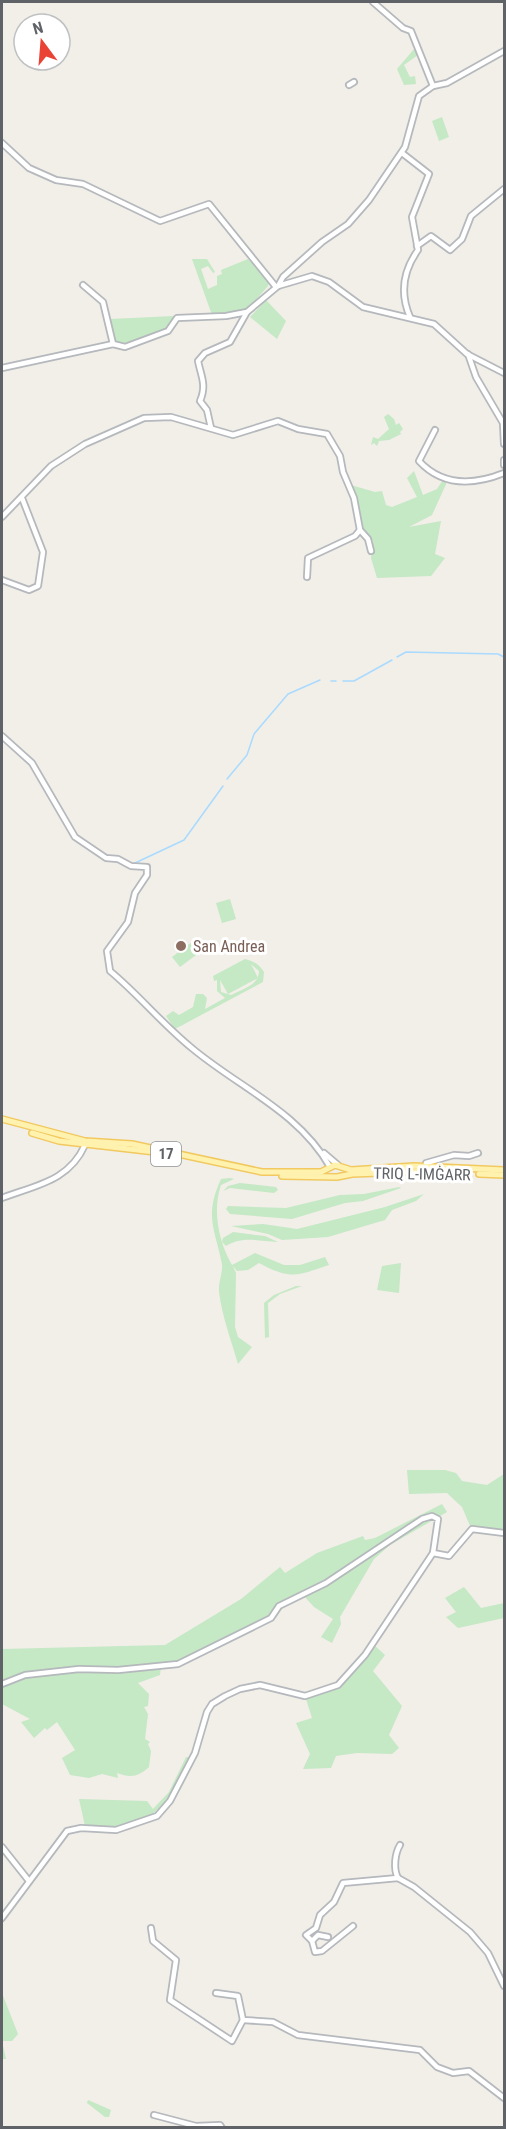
<svg xmlns="http://www.w3.org/2000/svg" width="506" height="2129" viewBox="0 0 506 2129" font-family="'Roboto Condensed',sans-serif">
<style>
.green{fill:#c5e8c5;fill-rule:evenodd}
.lines{fill:none;stroke-linecap:round;stroke-linejoin:round}
.stream{stroke:#aadaff;stroke-width:1.5}
.minor-casing{stroke:#b5b8bc;stroke-width:8}
.major-casing{stroke:#f2c960;stroke-width:8}
.minor{stroke:#fff;stroke-width:4.5}
.major{stroke:#fff2af;stroke-width:5}
.education-dot{fill:#8d6e63;stroke:#fff;stroke-width:2}
.labels{text-anchor:middle;dominant-baseline:central;stroke-width:6;stroke-linejoin:round;paint-order:stroke}
.shield{fill:#fff;stroke:#8f9295;stroke-width:1.5}
.shield-label{font-size:15px;font-weight:bold;fill:#5f6368}
.education-label{font-size:16px;fill:#785e54;stroke:#fff;text-anchor:start}
.street-label{font-size:16px;fill:#5f6368;stroke:#fff}
</style>
<rect width="100%" height="100%" fill="#f1efe8"/>
<g class="green">
<polygon points="414,49 418,55 404,65 410,77 415,76 416,84 404,85 397,69"/>
<polygon points="442,117 449,137 439,141 432,121"/>
<polygon points="192,259 207,259 215,272 213,273 208,266 201,269 208,289 217,285 217,276 222,274 221,270 248,259 269,282 268,286 248,309 212,315"/>
<polygon points="266,300 286,321 277,339 250,317"/>
<polygon points="174,316 170,327 125,345 119,344 112,337 110,319"/>
<polygon points="388,414 394,419 396,425 399,423 403,429 400,432 401,434 389,440 379,441 377,446 374,443 371,445 373,437 378,439 389,429 384,417"/>
<polygon points="414,471 423,495 437,489 443,480 447,482 432,515 409,527 441,521 435,554 445,558 431,576 377,578 371,558 373,541 360,527 359,503 351,485 375,492 382,491 386,505 392,507 417,497 407,478"/>
<polygon points="230,899 236,919 222,923 216,903"/>
<polygon points="192,942 200,952 180,967 172,957"/>
<path d="M245,959C254,962 258,963 264,972L263,982L175,1029L166,1016L173,1011L179,1015L193,1007L196,994H203L207,998L205,1009L225,998L217,991V980L214,981L213,976ZM251,964L259,971C259,985 243,989 231,995L221,992L220,980L228,994L258,978Z"/>
<path d="M230,1178L234,1179L221,1185C212,1211 219,1243 232,1265L255,1253L284,1265H300L325,1257L329,1265C296,1276 291,1280 259,1263L248,1270L237,1271L233,1266L236,1273L235,1327L238,1337L252,1347L238,1364C231,1340 222,1316 219,1292C218,1282 223,1273 222,1264C215,1229 204,1216 221,1179Z"/>
<polygon points="240,1183 276,1187 278,1190 274,1193 230,1188 223,1191 228,1186"/>
<polygon points="399,1187 401,1188 363,1201 345,1203 292,1219 230,1214 226,1209 228,1206 286,1208 340,1195 364,1194"/>
<polygon points="424,1194 416,1201 392,1210 385,1220 328,1237 282,1240 268,1234 231,1226 263,1224 297,1229 385,1207"/>
<path d="M233,1232L265,1236L278,1242C257,1241 243,1236 226,1246L222,1242L223,1238Z"/>
<polygon points="401,1263 399,1293 377,1290 382,1266"/>
<polygon points="296,1286 302,1286 280,1294 268,1303 269,1337 265,1338 264,1303 274,1295"/>
<polygon points="407,1470 445,1470 456,1473 462,1481 487,1485 504,1474 504,1531 471,1528 462,1507 447,1493 409,1494"/>
<path d="M442,1504L447,1512L390,1545L374,1559L340,1617L341,1624L332,1643L321,1637L333,1619L314,1607L303,1595L286,1604L276,1617L274,1615L186,1664L161,1667L160,1675L138,1683L149,1694L148,1706L144,1707L148,1714L145,1739L150,1742L148,1744L151,1751L149,1767C138,1777 131,1778 117,1773L118,1778L102,1774L89,1778L70,1775L62,1758L75,1750L57,1722L47,1730L45,1728L34,1738L21,1722L30,1719L2,1704V1649L165,1645L241,1599L280,1567L285,1573L317,1553L363,1536L365,1540L375,1538Z"/>
<polygon points="464,1587 481,1608 504,1603 504,1618 458,1628 446,1617 456,1612 445,1598"/>
<polygon points="374,1645 385,1655 373,1671 402,1706 389,1735 399,1748 392,1754 357,1753 336,1756 331,1768 303,1769 310,1754 296,1723 312,1718 306,1699 340,1688"/>
<path d="M186,1757H192C172,1793 162,1820 118,1828C107,1830 96,1825 85,1826L79,1799L147,1801L153,1809L169,1792Z"/>
<polygon points="2,1993 18,2034 12,2041 2,2041 6,2059 2,2059"/>
<polygon points="88,2100 111,2110 109,2117 105,2117 87,2103"/>
</g>
<g class="lines">
<g class="stream">
<polyline points="397,657 406,652 498,654 504,657"/>
<polyline points="331,681 336,681"/>
<polyline points="343,681 354,681 392,660"/>
<polyline points="227,779 247,755 254,734 288,694 320,680"/>
<polyline points="135,863 184,840 223,786"/>
</g>
<g class="minor-casing">
<g id="minor">
<polyline points="373,2 403,28 411,31 433,86"/>
<polyline points="349,85 354,82"/>
<polyline points="2,143 29,168 56,180 83,184 160,221 209,204 276,287"/>
<path d="M402,153L429,174L412,217L418,250C403,271 400,294 410,317"/>
<polyline points="417,246 431,236 450,250 462,239 471,216 504,189"/>
<polyline points="83,285 103,302 113,344"/>
<polyline points="278,286 283,277 322,242 348,224 369,200 405,147 419,96 433,86 447,83 504,51"/>
<polyline points="468,354 476,377 503,423 504,444"/>
<polyline points="2,368 113,344 125,347 168,331 177,318 226,316 247,312 278,286 312,276 329,282 363,307 434,324 467,354 504,373"/>
<path d="M211,428L207,410L200,401C207,385 201,376 198,361L205,353L230,342L247,312"/>
<path d="M435,430L419,461C443,487 474,485 504,473"/>
<polyline points="504,460 504,465"/>
<polyline points="2,517 51,466 85,444 144,418 171,417 233,435 278,421 298,429 327,434 340,456 343,472 354,498 360,530 368,539 371,551"/>
<polyline points="307,577 308,558 355,536 360,530"/>
<polyline points="2,580 29,590 38,586 43,552 22,498"/>
<path d="M2,736L32,763L75,837L106,858L118,859L131,866L147,867V875L135,893L128,922L107,951L110,971C139,995 163,1025 193,1049C240,1088 299,1112 330,1167"/>
<polyline points="324,1153 338,1165"/>
<polyline points="426,1167 426,1163 454,1155 469,1156 478,1153"/>
<path d="M2,1198C36,1185 69,1181 85,1145"/>
<polyline points="433,1553 449,1556 472,1529 504,1533"/>
<polyline points="2,1684 25,1675 79,1669 118,1670 178,1664 271,1618 279,1606 326,1583 422,1519 432,1516 438,1519 433,1553 365,1655 338,1685 305,1696 260,1685 240,1689 225,1696 212,1704 207,1712 195,1753 170,1801 157,1816 116,1830 81,1828 67,1831 2,1918"/>
<polyline points="2,1847 29,1881"/>
<path d="M398,1878C393,1869 395,1853 400,1845"/>
<polyline points="353,1926 322,1951 315,1952 312,1941 306,1935 316,1928 320,1915 334,1902 343,1883 398,1878 414,1887 470,1932 488,1953 504,1986"/>
<polyline points="151,1928 153,1941 176,1960 170,2000 232,2041 243,2020"/>
<polyline points="312,1941 318,1935 328,1937"/>
<polyline points="216,1993 238,1996 243,2020 273,2022 298,2035 420,2050 437,2067 453,2073 469,2071 504,2098"/>
<polyline points="154,2115 196,2126 220,2125 222,2128"/>
</g>
</g>
<g class="major-casing">
<g id="major">
<polyline points="2,1119 85,1141 132,1144 262,1172 321,1172 335,1165 351,1170 414,1166 504,1170"/>
<polyline points="32,1133 59,1141 155,1152"/>
<polyline points="479,1174 504,1175"/>
<polyline points="282,1176 337,1177 352,1174 434,1171"/>
</g>
</g>
<use href="#minor" class="minor"/>
<use href="#major" class="major"/>
</g>
<circle class="education-dot" cx="181" cy="946" r="6"/>
<g class="labels">
<rect class="shield" x="151" y="1142" width="30" height="24" rx="4.5"/>
<g class="shield-label">
<text x="166" y="1154">17</text>
</g>
<g class="education-label">
<text x="193" y="946">San Andrea</text>
</g>
<g class="street-label">
<text transform="translate(422 1174) rotate(1)">TRIQ L-IMĠARR</text>
</g>
</g>
<rect width="506" height="2129" fill="none" stroke="#5f6368" stroke-width="6"/>
<g transform="translate(42 42) rotate(344)"><circle r="28" fill="#ffffff" stroke="#bfc1c3" stroke-width="1.5"/>
<path d="M0-4.5L10 22L0 15L-10 22Z" fill="#ea4335"/>
<text y="-9" font-size="16" font-weight="bold" text-anchor="middle" fill="#5f6368">N</text>
</g>
</svg>
